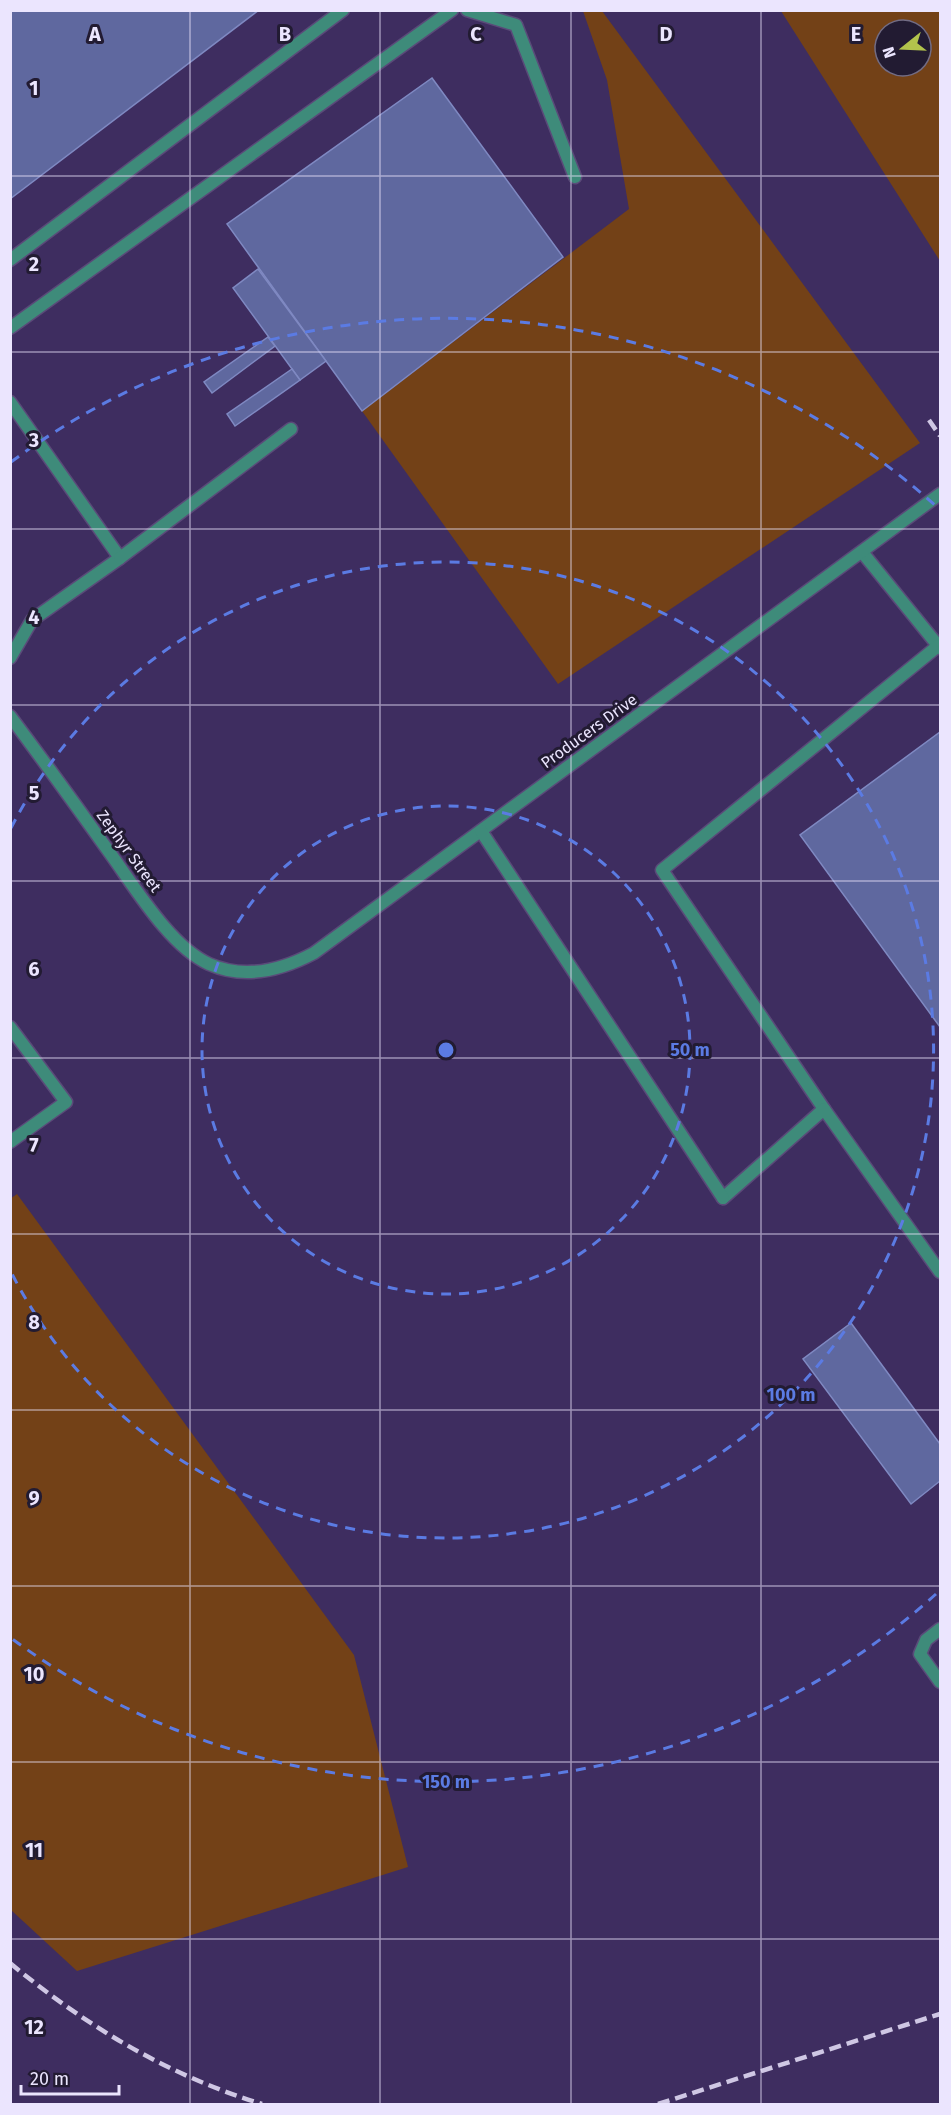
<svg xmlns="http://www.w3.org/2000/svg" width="951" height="2115" viewBox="0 0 951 2115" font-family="'Fira Sans',sans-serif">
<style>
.green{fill:#734117;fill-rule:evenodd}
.building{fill:#5f689f;stroke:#7f89c2;stroke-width:1.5}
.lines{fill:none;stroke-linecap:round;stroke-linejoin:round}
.service-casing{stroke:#5a4a79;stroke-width:15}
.minor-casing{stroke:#5a4a79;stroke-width:15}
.service{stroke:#3e8b7a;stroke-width:12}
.minor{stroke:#3e8b7a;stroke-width:12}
.rail{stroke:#cfc7e4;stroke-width:4.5;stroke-dasharray:12 6;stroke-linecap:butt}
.grid{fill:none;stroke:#ebe5fe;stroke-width:1.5;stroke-opacity:0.55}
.ring{fill:none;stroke:#5b7be3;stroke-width:3;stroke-dasharray:10 8}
.labels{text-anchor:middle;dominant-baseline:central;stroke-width:6;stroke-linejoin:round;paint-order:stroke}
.street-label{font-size:16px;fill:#ebe5fe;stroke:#221b32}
.grid-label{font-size:20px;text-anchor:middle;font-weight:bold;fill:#ebe5fe;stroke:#221b32;stroke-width:6;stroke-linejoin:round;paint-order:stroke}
.centre{fill:#5b7be3;stroke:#221b32;stroke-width:3}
.ring-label{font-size:18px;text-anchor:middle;font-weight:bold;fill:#5b7be3;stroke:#221b32;stroke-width:6;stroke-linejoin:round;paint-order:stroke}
</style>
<rect width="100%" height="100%" fill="#3e2d60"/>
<g class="green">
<polygon points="583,11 602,11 920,443 558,684 362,411 629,209 607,80"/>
<path d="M781,11H940V261ZM885,30H921V66H885Z"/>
<polygon points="17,1194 354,1655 408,1867 77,1971 11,1910 10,1199"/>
</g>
<g class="building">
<polygon points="10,10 259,10 10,199"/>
<polygon points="432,78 563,257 362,411 227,224"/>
<polygon points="258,269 326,361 300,380 233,288"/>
<polygon points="268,337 275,346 212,393 204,382"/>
<polygon points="292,369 300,380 235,426 227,414"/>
<polygon points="940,732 940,1027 800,835"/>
<polygon points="851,1323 940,1444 940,1481 911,1504 803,1359"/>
</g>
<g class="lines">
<g class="service-casing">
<g id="service">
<polyline points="467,10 516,25 575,177"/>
<polyline points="10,260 343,10"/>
<polyline points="10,328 452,10"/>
<polyline points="10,402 120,558 32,620 10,658"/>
<polyline points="862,552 940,648"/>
<polyline points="120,558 291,429"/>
<polyline points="10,1027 66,1102 10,1142"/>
<polyline points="824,1109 662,870 938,646"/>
<polyline points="723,1198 824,1109 940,1272"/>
<polyline points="940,1629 926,1640 920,1654 940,1682"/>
</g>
</g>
<g class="minor-casing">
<g id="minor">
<path d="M10,716C43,760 75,804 107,849C133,884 169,946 209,964C245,980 282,970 314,953L940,494"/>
<polyline points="481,831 723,1198"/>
</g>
</g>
<use href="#service" class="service"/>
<use href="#minor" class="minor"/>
<g class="rail">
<polyline points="929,420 940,436"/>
<path d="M10,1963C86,2026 167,2075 262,2104"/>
<polyline points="658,2104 940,2014"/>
</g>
</g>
<path class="grid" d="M190,10V2104M380,10V2104M571,10V2104M761,10V2104M10,176H940M10,352H940M10,529H940M10,705H940M10,881H940M10,1058H940M10,1234H940M10,1410H940M10,1586H940M10,1762H940M10,1939H940"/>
<g class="ring">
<circle cx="446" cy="1050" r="244"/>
<path d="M11 828A488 488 0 1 1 11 1272"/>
<path d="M936 1594A732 732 0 0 1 11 1638M11 462A732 732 0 0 1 936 506"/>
</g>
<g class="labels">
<g class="street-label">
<text transform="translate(589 731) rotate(-36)">Producers Drive</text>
<text transform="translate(129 851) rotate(54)">Zephyr Street</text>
</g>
</g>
<g class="grid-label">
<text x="95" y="41">A</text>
<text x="285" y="41">B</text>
<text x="476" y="41">C</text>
<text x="666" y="41">D</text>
<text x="856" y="41">E</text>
<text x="34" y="95">1</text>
<text x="34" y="271">2</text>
<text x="34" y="447">3</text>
<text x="34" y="624">4</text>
<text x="34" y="800">5</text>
<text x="34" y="976">6</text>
<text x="34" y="1152">7</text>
<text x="34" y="1329">8</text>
<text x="34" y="1505">9</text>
<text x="34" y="1681">10</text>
<text x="34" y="1857">11</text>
<text x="34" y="2034">12</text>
</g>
<circle cx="446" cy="1050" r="9" class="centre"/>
<g class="ring-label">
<text x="690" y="1056">50 m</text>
<text x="791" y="1401">100 m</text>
<text x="446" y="1788">150 m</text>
</g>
<rect width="951" height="2115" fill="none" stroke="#ebe5fe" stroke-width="24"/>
<g transform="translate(903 48) rotate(252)"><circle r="28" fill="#221b32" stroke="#726c84" stroke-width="1.5"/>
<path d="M0-4.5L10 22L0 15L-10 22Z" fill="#b2c34c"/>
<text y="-9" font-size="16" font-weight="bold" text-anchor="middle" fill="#ebe5fe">N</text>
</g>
<path d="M21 2085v9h98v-9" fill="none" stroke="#ebe5fe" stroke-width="3"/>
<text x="30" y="2085" font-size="18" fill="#ebe5fe" stroke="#221b32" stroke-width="4.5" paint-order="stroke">20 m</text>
</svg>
